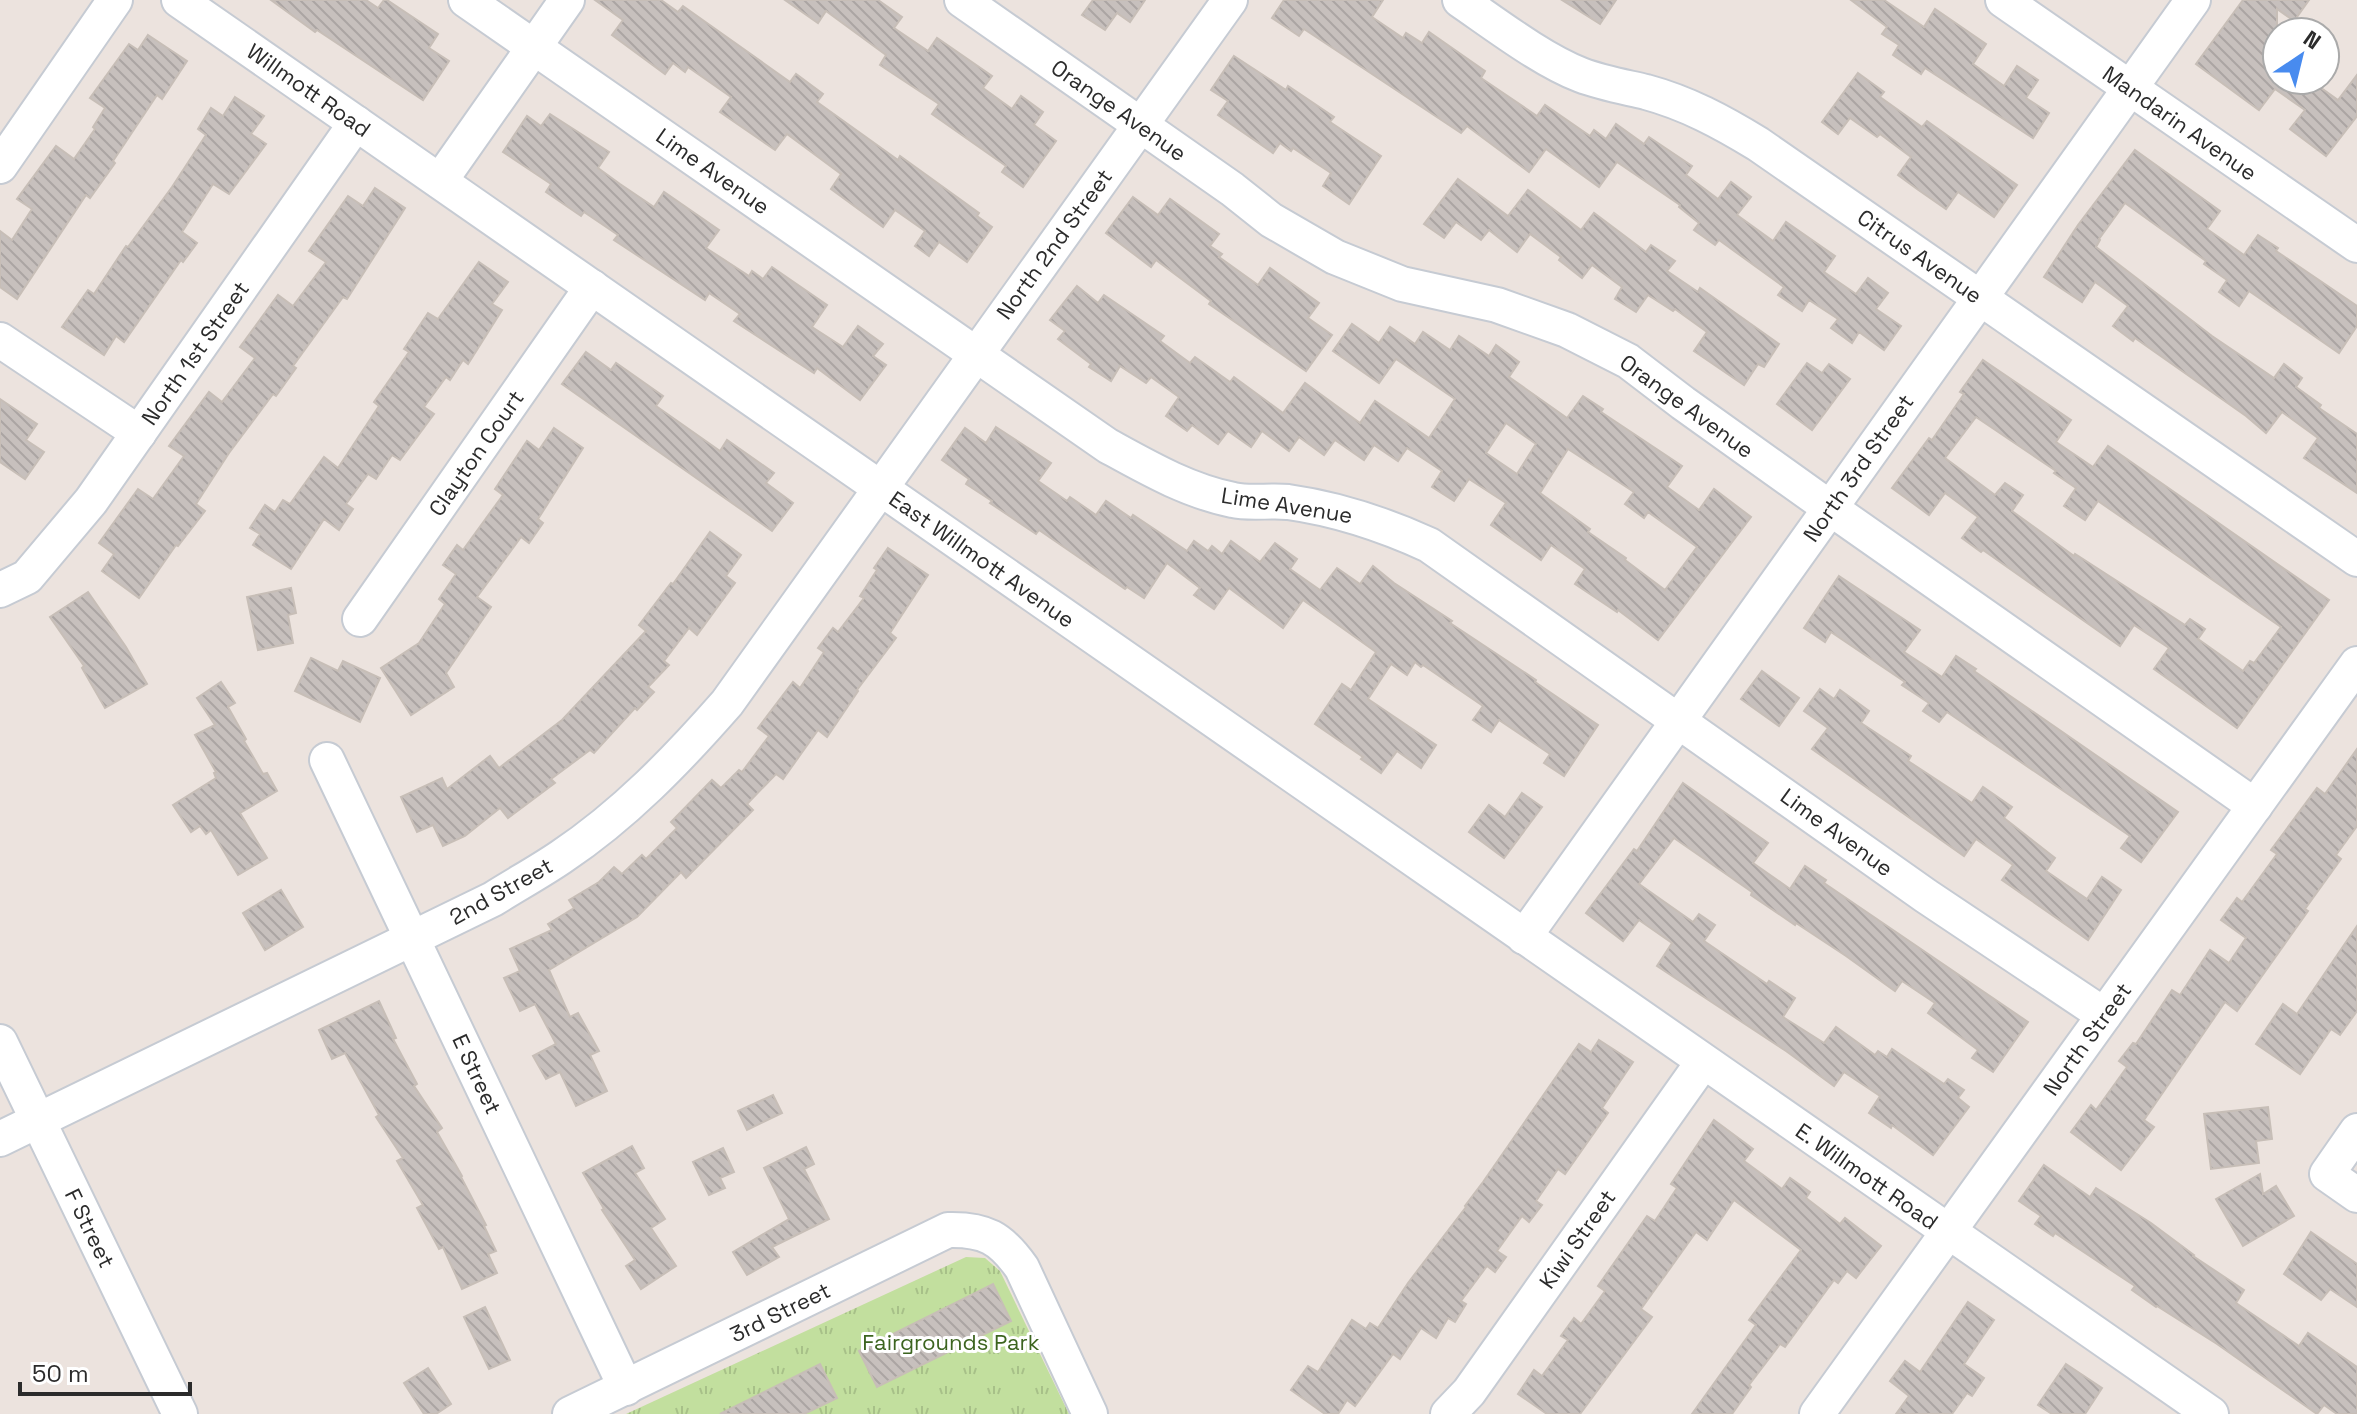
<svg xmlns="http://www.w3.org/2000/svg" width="2357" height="1414" viewBox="0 0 2357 1414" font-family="'Space Grotesk',sans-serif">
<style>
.park{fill:url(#park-tufts)}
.building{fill:url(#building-back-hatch);stroke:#c7beb7;stroke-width:2;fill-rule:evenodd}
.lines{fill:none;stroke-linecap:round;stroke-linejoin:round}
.minor-casing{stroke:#c6cbd3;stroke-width:38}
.minor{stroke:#fff;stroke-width:34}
.labels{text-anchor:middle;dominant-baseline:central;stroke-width:6;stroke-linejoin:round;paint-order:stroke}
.street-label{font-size:22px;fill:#2b2b2b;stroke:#fff}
.park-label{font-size:22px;fill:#3c641f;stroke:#fff}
</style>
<defs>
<pattern id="park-tufts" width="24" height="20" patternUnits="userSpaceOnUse" patternTransform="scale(2)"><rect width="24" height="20" fill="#c2df9e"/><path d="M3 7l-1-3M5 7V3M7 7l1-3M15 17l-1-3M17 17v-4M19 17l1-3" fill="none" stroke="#a7c088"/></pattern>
<pattern id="building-back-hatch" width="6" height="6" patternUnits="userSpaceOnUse" patternTransform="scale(2)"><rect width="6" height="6" fill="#c7c0bd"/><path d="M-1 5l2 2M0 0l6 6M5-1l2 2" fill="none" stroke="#aba5a3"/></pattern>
</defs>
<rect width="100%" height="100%" fill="#ece3de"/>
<polygon class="park" points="966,1257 985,1258 1000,1271 1069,1414 626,1414"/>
<g class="building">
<polygon points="271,0 366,0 378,8 384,0 387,0 438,34 429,48 449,61 423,100 317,30 315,32"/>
<polygon points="595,0 661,0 678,12 683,6 790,82 796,74 823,94 817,102 898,160 900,156 979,213 977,216 992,227 967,262 939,242 929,256 915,246 925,231 895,210 883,227 831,189 841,174 787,134 775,150 720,112 731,97 688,67 685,72 673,63 665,74 612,35 623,20"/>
<polygon points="785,0 878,0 902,17 894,28 928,51 937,38 992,76 983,88 1012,109 1021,96 1043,112 1034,125 1056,141 1023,187 1002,172 1006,166 932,114 939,104 880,65 886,55 826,11 818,23"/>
<polygon points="1093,0 1145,0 1130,22 1117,13 1105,30 1082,15"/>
<polygon points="1284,0 1383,0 1372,17 1403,38 1406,33 1422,43 1429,32 1485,71 1481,78 1537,116 1545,105 1590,136 1594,130 1606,139 1616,124 1644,144 1649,137 1692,166 1686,175 1718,199 1731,182 1751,197 1737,215 1773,241 1786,222 1835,256 1824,272 1856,294 1868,278 1888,293 1876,309 1901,326 1884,350 1859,332 1852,343 1831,328 1838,319 1809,300 1802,311 1778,295 1784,287 1719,240 1715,245 1694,230 1699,223 1679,207 1680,205 1617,162 1599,187 1546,149 1529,172 1467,126 1461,133 1304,29 1299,36 1272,18"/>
<polygon points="1562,0 1616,0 1600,24"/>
<polygon points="1851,0 1884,0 1924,27 1935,9 1986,44 1973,64 2004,86 2017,66 2038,80 2026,98 2049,113 2033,138 1925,68 1921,74 1893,55 1899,45 1882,34 1887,27"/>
<polygon points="2243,0 2309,0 2294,21 2277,9 2277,80 2310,80 2338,100 2357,75 2357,116 2326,156 2290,129 2305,110 2275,89 2259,110 2196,64"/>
<polygon points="148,35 187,61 162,99 157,95 113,161 115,163 90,198 86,195 17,299 0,287 0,231 12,240 32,209 17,199 56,146 74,159 95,129 93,127 105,108 90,98 129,44 138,50"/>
<polygon points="1234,56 1286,90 1288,86 1334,117 1330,122 1381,156 1349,204 1323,186 1331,173 1293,148 1291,151 1280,143 1273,153 1218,115 1228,101 1211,90"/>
<polygon points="1858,73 1884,92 1880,97 1922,127 1927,121 2017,185 1994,217 1958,192 1946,209 1917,189 1898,175 1911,157 1880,134 1877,137 1850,118 1838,134 1822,122"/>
<polygon points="235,97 264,116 251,134 266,144 229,194 213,184 182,232 197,243 183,262 181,260 124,342 116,336 104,355 62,327 88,290 94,294 126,246 128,247 172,187 206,135 198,129 211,108 223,116"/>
<polygon points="550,114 609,152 598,168 620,184 654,207 664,192 719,230 706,248 749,276 752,271 763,279 772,267 827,305 812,327 843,347 858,326 883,344 873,356 886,365 860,400 817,368 814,373 734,321 740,314 709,293 705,300 614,240 618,235 584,212 581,216 546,192 551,184 503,152 527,116 541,126"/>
<polygon points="2135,150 2220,211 2207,229 2244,255 2258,235 2278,248 2276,251 2357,306 2357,326 2339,353 2249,291 2239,306 2219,292 2227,280 2204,264 2206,261 2125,203 2099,239 2100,240 2096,247 2212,336 2274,378 2284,364 2302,378 2296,387 2321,405 2319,408 2357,434 2357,493 2304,458 2318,438 2282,412 2266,433 2246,416 2135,338 2133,341 2113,326 2128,306 2095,282 2082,302 2044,277 2078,225"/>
<polygon points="1458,179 1508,216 1528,190 1581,230 1594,213 1646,252 1651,245 1675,261 1667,271 1698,292 1700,288 1779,344 1764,367 1758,364 1744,385 1694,351 1707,332 1675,309 1673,311 1648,295 1636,312 1615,299 1622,287 1592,265 1582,278 1559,260 1561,257 1530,234 1517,252 1489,230 1481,240 1456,222 1444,238 1424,224"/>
<polygon points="375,188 405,208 347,299 343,297 293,366 296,368 276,396 273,394 229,453 196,504 205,511 178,546 176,545 139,598 102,571 114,554 99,543 138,489 153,499 184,456 169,446 209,392 222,402 255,358 240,347 278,295 293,306 326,262 309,251 348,196 363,206"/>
<polygon points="1133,197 1158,215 1170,199 1219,234 1210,246 1222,254 1219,257 1258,285 1270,268 1319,303 1308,318 1332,335 1306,371 1209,304 1211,301 1156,260 1151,267 1106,233"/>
<polygon points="479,262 508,282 492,304 502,310 468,364 463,360 450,380 446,377 424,407 434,414 400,460 392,455 376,479 368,474 346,504 353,509 339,530 324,519 291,569 253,545 260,534 250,528 265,505 275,512 283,500 290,504 324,457 338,468 379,406 374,402 409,352 404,349 428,313 438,319"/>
<path d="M1077,286L1098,303L1104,295L1164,336L1160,341L1190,363L1195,357L1230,382L1234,377L1283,413L1305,383L1360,423L1375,401L1429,438L1455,399L1396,359L1379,383L1333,351L1352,324L1379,343L1390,327L1415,344L1423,332L1450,350L1459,336L1489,356L1496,345L1519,362L1509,377L1567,418L1583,396L1603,409L1601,412L1682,466L1667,487L1699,510L1714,489L1751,517L1658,640L1618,610L1617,612L1575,584L1585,569L1551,545L1541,560L1491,525L1506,503L1469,479L1454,501L1432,487L1442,471L1407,448L1398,461L1374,445L1364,460L1335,440L1324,455L1299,437L1289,451L1262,431L1251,447L1228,431L1218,444L1192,425L1187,431L1166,416L1179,397L1151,377L1146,383L1120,366L1111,381L1089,367L1091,364L1058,339L1065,331L1050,320ZM1506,423L1536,444L1517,474L1486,453ZM1568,449L1634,492L1625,504L1644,518L1648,512L1697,547L1665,590L1625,560L1626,558L1588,532L1590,529L1540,493Z"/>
<polygon points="586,352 611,370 616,363 663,396 656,406 720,451 727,440 774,473 766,483 793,503 772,531 562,384"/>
<path d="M1983,360L2071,420L2056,442L2093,467L2108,446L2329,600L2237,728L2154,669L2169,648L2134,625L2120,646L1983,550L1981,552L1962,538L1978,517L1945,493L1929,515L1892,488L1929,438L1932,440L1964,394L1960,392ZM1976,417L2056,471L2054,473L2076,488L2064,506L2085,520L2098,501L2281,627L2254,663L2250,661L2243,671L2198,639L2205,629L2190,619L2185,625L2075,554L2074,556L2012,511L2023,495L2005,483L1995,495L1945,458Z"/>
<polygon points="1807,363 1822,373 1829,364 1850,379 1812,430 1777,404"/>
<polygon points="0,399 37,424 26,440 44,452 25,479 0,462"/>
<polygon points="996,427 1051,463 1038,481 1067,501 1070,497 1096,515 1106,501 1131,518 1133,515 1187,551 1194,541 1208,551 1212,546 1222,554 1231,541 1260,562 1275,543 1297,559 1290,569 1320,590 1337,568 1360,584 1373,566 1394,583 1452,621 1450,623 1536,680 1535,682 1598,725 1564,776 1544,763 1550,754 1499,720 1491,732 1473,720 1483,706 1423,665 1421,667 1415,662 1407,675 1391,664 1368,699 1436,745 1421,768 1397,751 1381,773 1361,759 1363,757 1315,724 1342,684 1351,690 1376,652 1303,600 1283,628 1229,588 1214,609 1194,595 1200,588 1167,563 1144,598 1127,587 1125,589 1039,530 1036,534 990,503 992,501 966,484 969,479 942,460 965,428 986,443"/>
<polygon points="554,428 583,448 538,519 543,523 529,543 521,537 477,597 491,607 446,673 454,687 411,715 381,668 419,643 445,604 439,599 456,574 443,565 457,545 463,550 503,495 495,489 527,441 539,450"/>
<polygon points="710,532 741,555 726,576 735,583 697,635 689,628 664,661 669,665 648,687 654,692 637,710 635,708 594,753 590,750 551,779 555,783 508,818 500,808 465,836 443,846 433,825 417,832 401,797 442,778 447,789 490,756 499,768 562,720 646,631 639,625 671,583 673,584"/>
<polygon points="888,548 928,575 890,633 896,638 857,690 858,691 827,737 818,730 783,779 776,774 747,804 753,810 686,878 681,872 637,917 549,970 570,1017 578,1013 599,1051 590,1055 607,1091 576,1106 560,1072 546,1079 533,1056 556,1044 535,1004 520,1011 504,978 520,971 510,949 552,930 548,924 574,908 569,900 599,882 614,867 622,874 642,855 646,859 677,828 671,822 712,780 721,788 739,770 742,772 769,736 758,728 793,682 800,688 824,652 818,648 833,628 838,632 864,598 860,596 877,570 874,568"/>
<polygon points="1839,576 1920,630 1904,652 1942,677 1956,656 1976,669 1974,671 2178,812 2141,862 2121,848 2130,836 1947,712 1939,722 1923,711 1929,703 1902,685 1905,682 1831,632 1825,642 1804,628"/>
<polygon points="291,588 296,613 288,615 293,643 258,650 247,597"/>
<polygon points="88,592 126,647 147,684 105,708 82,668 84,666 50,617"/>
<polygon points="311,658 338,671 343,661 380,678 360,722 295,691"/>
<polygon points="1762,671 1799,698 1779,726 1741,699"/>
<polygon points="221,682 235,703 228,707 246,739 244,741 263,774 267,773 277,791 240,813 267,858 238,875 211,830 206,834 200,826 191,832 173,805 216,778 214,773 216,772 195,735 215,725 197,698"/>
<polygon points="1820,689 1834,699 1840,690 1869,711 1861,723 1911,756 1908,761 1972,803 1983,787 2012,807 2004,818 2055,858 2046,871 2087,899 2102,877 2121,890 2088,940 2002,880 2013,865 1976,839 1964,856 1812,749 1828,728 1804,711"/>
<polygon points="2357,749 2357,826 2336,855 2341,859 2305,909 2308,911 2237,1011 2225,1002 2144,1120 2154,1127 2121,1170 2071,1132 2091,1105 2096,1110 2127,1067 2119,1061 2133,1043 2136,1044 2172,990 2180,995 2210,950 2229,963 2246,938 2221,920 2237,898 2242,902 2277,854 2271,850 2317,788 2325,794"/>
<polygon points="1683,783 1768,843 1753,863 1790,889 1805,866 1826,880 1824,883 2028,1022 1993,1072 1972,1058 1978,1050 1928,1013 1935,1003 1902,981 1895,991 1846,956 1796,923 1795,925 1751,895 1752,892 1674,838 1639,884 1693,922 1699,914 1715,925 1704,941 1767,984 1769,981 1795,998 1783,1017 1824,1043 1836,1027 1875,1055 1878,1051 1887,1057 1892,1049 1944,1084 1948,1079 1964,1090 1958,1098 1969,1107 1933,1155 1892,1125 1891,1128 1869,1113 1880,1096 1844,1072 1834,1086 1786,1051 1657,966 1672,943 1639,920 1623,941 1586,913 1634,849 1637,851"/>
<polygon points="1522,793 1542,807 1504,858 1469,832 1489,805 1505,817"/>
<polygon points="281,890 303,927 265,950 243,913"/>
<polygon points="2357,926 2357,1011 2340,1035 2331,1029 2300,1074 2256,1044 2283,1004 2297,1014"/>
<polygon points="379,1001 396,1038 393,1039 417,1084 414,1086 442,1128 437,1132 462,1176 461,1177 486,1225 484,1226 496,1251 488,1254 497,1273 462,1289 443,1247 439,1249 417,1208 423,1205 397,1161 403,1158 376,1117 379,1115 345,1053 332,1059 319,1030"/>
<polygon points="1599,1040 1633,1062 1602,1108 1608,1113 1565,1174 1558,1169 1536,1201 1542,1205 1529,1222 1522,1216 1497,1251 1506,1257 1495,1272 1487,1266 1461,1301 1466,1304 1455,1322 1448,1318 1436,1338 1421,1328 1400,1359 1393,1354 1355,1406 1347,1400 1338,1414 1325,1414 1291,1390 1308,1366 1318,1372 1352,1320 1366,1329 1370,1323 1378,1328 1408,1283 1466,1207 1465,1206 1483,1182 1579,1044 1591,1052"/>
<polygon points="773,1095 782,1113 747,1130 738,1111"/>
<polygon points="2268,1107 2272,1139 2256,1141 2259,1163 2211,1169 2204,1114"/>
<polygon points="1714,1120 1753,1149 1744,1161 1782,1189 1790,1178 1810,1192 1806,1198 1840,1224 1845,1218 1881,1246 1856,1278 1847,1271 1838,1283 1834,1280 1785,1347 1780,1344 1749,1385 1751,1387 1732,1414 1692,1414 1756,1325 1749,1320 1801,1250 1734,1200 1707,1240 1696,1232 1641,1309 1652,1317 1580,1414 1547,1414 1518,1394 1534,1370 1542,1376 1568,1340 1561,1336 1574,1318 1581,1324 1605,1291 1598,1286 1647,1216 1655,1221 1677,1188 1671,1184"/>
<polygon points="632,1146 644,1168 635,1173 665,1219 651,1228 676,1266 641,1289 626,1266 635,1260 602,1210 604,1209 583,1173"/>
<polygon points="806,1147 814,1164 804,1169 829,1219 772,1247 779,1257 747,1275 733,1252 789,1219 764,1168"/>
<polygon points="723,1148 734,1172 720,1178 725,1188 709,1195 693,1162"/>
<polygon points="2044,1165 2090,1197 2096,1188 2151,1223 2194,1255 2193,1256 2244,1290 2236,1303 2299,1346 2308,1333 2357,1367 2357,1414 2337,1414 2324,1405 2317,1414 2217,1344 2157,1306 2156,1307 2132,1290 2135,1286 2055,1233 2053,1236 2035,1224 2041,1216 2019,1201"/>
<polygon points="2260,1174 2263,1194 2276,1186 2294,1216 2243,1246 2216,1199"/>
<polygon points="2311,1232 2357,1264 2357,1307 2330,1289 2321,1300 2284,1274"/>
<polygon points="993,1284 1011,1321 877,1387 859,1351"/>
<polygon points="1968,1302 1994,1320 1964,1364 1984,1378 1972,1396 1967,1393 1952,1414 1896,1414 1909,1396 1890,1381 1905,1361 1920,1372"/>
<polygon points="485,1307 510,1360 489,1369 464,1317"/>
<polygon points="820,1364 837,1398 804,1414 720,1414"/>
<polygon points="2066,1364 2102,1388 2085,1414 2052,1414 2038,1405"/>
<polygon points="428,1368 451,1404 436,1414 424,1414 404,1383"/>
</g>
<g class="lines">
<g class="minor-casing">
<g id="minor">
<polyline points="179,0 2211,1414"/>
<path d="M466,0L1108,446C1148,468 1188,491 1233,500C1250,504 1270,500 1288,502C1338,509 1383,524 1429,545L1926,896L2104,1015"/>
<polyline points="962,0 1232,189 1271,220 1335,257 1402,284 1497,305 1567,330 1628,361 1683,403 1830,508 2255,806"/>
<path d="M1460,0C1495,24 1542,60 1581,75C1602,83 1625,87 1646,92C1687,103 1722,122 1758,144L2357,559"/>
<polyline points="2003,0 2357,245"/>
<polyline points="0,166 115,0"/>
<polyline points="440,181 567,0"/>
<polyline points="0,340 139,433"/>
<polyline points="0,590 27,577 91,501 356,123"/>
<polyline points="360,619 592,287"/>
<polyline points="327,760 626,1388"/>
<polyline points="1524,937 2193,0"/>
<polyline points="0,1042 180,1414"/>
<polyline points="2357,1131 2327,1174 2357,1195"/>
<path d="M0,1139L493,899C515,885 539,872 561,857C624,815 677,760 727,703L1230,0"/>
<path d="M570,1414L948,1230C985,1229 1001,1238 1022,1268L1090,1414"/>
<polyline points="1448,1414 1469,1392 1703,1062"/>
<polyline points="1817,1414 2357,664"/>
</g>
</g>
<use href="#minor" class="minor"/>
</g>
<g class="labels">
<g class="street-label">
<text transform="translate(309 90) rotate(35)">Willmott Road</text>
<text transform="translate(1119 110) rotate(35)">Orange Avenue</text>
<text transform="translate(2180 123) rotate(35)">Mandarin Avenue</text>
<text transform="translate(713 171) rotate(35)">Lime Avenue</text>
<text transform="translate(1054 244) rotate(-54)">North 2nd Street</text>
<text transform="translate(1920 256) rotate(35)">Citrus Avenue</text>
<text transform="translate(195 353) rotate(-55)">North 1st Street</text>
<text transform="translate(1687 406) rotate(36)">Orange Avenue</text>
<text transform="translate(476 453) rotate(-55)">Clayton Court</text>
<text transform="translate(1858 468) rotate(-55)">North 3rd Street</text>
<text transform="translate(1287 505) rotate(9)">Lime Avenue</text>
<text transform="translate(982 559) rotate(35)">East Willmott Avenue</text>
<text transform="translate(1837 832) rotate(36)">Lime Avenue</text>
<text transform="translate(501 891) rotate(-29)">2nd Street</text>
<text transform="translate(2087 1039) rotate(-54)">North Street</text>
<text transform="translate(477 1074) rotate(65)">E Street</text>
<text transform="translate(1867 1176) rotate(35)">E. Willmott Road</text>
<text transform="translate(90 1228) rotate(64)">F Street</text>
<text transform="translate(1577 1239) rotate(-55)">Kiwi Street</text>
<text transform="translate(780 1312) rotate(-26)">3rd Street</text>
</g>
<g class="park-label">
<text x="951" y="1342">Fairgrounds Park</text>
</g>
</g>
<g transform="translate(2301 56) rotate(35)"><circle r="38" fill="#ffffff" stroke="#aaaaaa" stroke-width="2"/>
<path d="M0-6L14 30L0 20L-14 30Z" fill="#488bef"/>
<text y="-12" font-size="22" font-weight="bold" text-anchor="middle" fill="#2b2b2b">N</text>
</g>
<path d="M20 1382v12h170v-12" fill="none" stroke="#2b2b2b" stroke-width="4"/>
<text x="32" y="1382" font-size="24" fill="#2b2b2b" stroke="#ffffff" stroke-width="6" paint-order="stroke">50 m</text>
</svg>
